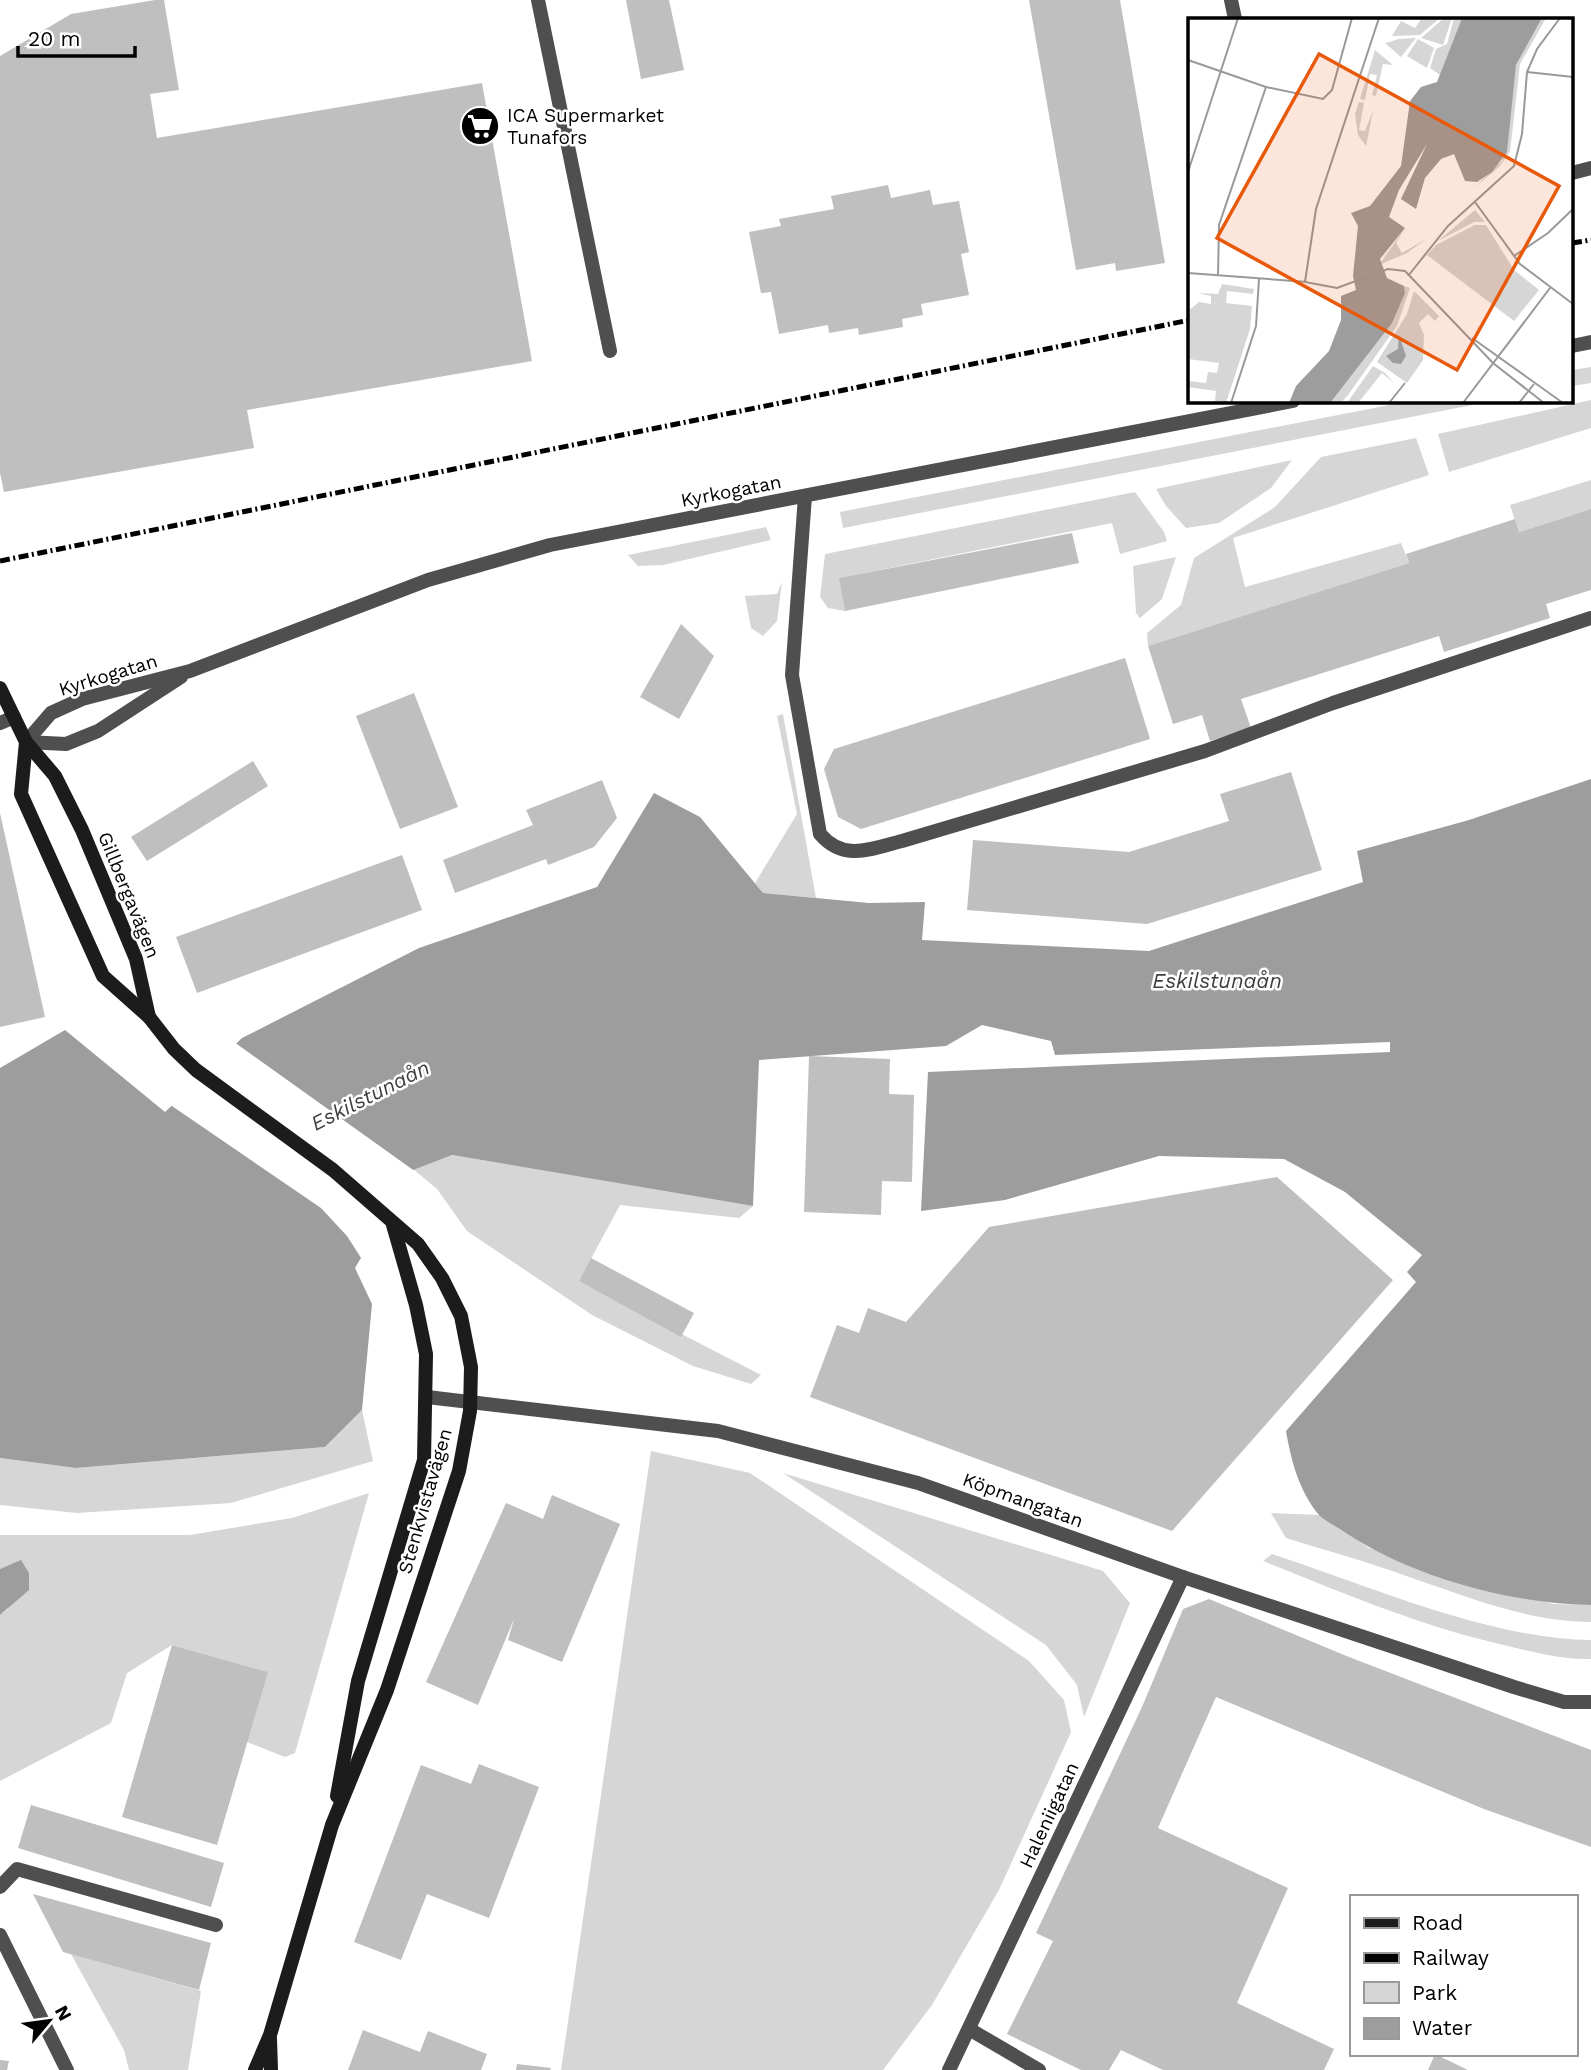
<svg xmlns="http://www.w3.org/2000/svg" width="1591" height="2070" viewBox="0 0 1591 2070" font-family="'Work Sans',sans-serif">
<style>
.green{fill:#d6d6d6}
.water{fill:#9d9d9d}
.pier{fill:#fff}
.building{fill:#bfbfbf}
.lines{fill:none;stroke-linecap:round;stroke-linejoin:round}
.service{stroke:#4f4f4f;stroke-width:14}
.minor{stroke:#4f4f4f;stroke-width:14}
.tertiary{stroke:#4f4f4f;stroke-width:14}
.secondary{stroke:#1c1c1c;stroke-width:14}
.rail{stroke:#000;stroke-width:5;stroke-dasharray:10 3.5 2 3.5;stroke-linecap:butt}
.labels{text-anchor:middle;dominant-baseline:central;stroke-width:5;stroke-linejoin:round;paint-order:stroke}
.poi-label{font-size:19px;fill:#000;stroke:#fff;text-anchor:start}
.street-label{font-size:19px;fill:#000;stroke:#fff}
.water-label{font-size:21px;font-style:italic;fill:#3e3e3e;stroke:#fff}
.inset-road{fill:none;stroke:#999;stroke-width:2}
.view{fill:#e8590c;fill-opacity:0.15;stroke:#e8590c;stroke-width:3.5}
.inset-edge{fill:none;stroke:#000;stroke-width:3.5}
</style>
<rect width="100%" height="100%" fill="#fff"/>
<g class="green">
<polygon points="1591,367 1591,383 1572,386 1572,370"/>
<polygon points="1591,400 1591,428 1449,472 1438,434"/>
<polygon points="1410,401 1493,401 843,528 840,512"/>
<polygon points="1416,438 1429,475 1233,538 1245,587 1401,543 1409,563 1148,646 1147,633 1181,605 1194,558 1275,507 1321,457"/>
<polygon points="1292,460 1271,488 1219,523 1186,528 1166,506 1156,489"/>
<polygon points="1591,480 1591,509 1519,532 1510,505"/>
<polygon points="1135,492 1164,532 1167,541 1120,554 1112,523 840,578 845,611 828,608 820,597 825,554"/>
<polygon points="766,527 771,540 663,565 638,566 628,555"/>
<polygon points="1176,557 1162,599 1140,618 1136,613 1133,566"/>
<polygon points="782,582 777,621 763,636 751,628 745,596 777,594"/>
<polygon points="783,714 816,898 763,893 755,883 797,814 777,716"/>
<polygon points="452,1155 753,1206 739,1218 620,1205 579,1281 761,1375 751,1384 693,1366 592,1315 467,1231 437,1189 413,1169"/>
<polygon points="362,1410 373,1461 231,1503 77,1513 0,1505 0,1458 76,1468 325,1447"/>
<polygon points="651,1451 750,1473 1029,1661 1064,1700 1071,1732 999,1890 932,2005 883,2070 561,2070"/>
<polygon points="783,1473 1103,1571 1130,1603 1084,1717 1077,1685 1046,1645"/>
<polygon points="369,1493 295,1753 285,1757 247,1742 267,1672 172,1645 127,1673 111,1723 0,1781 0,1615 8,1609 21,1561 0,1569 0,1535 190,1535 292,1518"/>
<path d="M1271,1513L1320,1515L1369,1548L1553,1604L1591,1605V1622C1524,1621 1472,1598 1409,1577C1369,1562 1327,1551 1286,1538Z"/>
<path d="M1272,1554C1370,1586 1489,1639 1591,1640V1659C1564,1660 1538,1653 1512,1647C1425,1628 1345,1594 1263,1561Z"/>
<polygon points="71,1954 201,1991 188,2070 129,2070 124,2050"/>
</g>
<g class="water">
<path d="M1591,779V1605C1512,1604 1412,1577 1346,1533C1338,1527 1326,1522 1319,1515C1299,1491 1291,1460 1286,1431L1416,1282L1407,1272L1422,1255L1345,1192L1284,1159L1159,1156L1005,1200L921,1211L928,1072L1390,1052V1042L1055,1055L1051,1041L982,1025L946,1046L759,1060L753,1206L452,1155L413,1170L355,1268L372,1304L362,1410L325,1447L76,1468L0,1458V1068L65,1030L165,1112L242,1038L419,948L597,887L654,793L700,817L763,893L869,903L925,902L922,940L1149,951L1363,882L1357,851L1469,820Z"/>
<polygon points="21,1560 29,1573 29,1590 0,1615 0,1569"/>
</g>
<polygon class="pier" points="234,1042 416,1172 363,1261 347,1236 321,1208 169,1104"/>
<g class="building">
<polygon points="155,0 164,0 179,90 150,94 157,138 482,83 532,361 247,410 254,448 4,492 0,473 0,56 71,14"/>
<polygon points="626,0 669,0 684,70 641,79"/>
<polygon points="1029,0 1120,0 1165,263 1116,271 1115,263 1076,270"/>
<polygon points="888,185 891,198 930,190 933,205 959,201 969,252 961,254 969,295 921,304 923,315 902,319 903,327 859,335 858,328 829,333 828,325 779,334 771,292 761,293 749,232 781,226 779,219 834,209 831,196"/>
<polygon points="1591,509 1591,590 1546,604 1550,618 1444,652 1439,636 1241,699 1251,728 1210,741 1202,715 1173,724 1148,646 1409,563 1406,554 1515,519 1519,532"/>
<polygon points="1072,533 1079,563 845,611 839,578"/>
<polygon points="681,624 714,656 679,719 640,697"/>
<polygon points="1125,658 1150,739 861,829 838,817 824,769 834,749"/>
<polygon points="414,693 458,807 400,829 356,716"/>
<polygon points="253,761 268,786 147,861 131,837"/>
<polygon points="1291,772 1322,870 1147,924 967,910 973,840 1129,852 1229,821 1220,794"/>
<polygon points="602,780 617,818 594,847 548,865 546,859 455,893 443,860 533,825 526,810"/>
<polygon points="0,813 45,1017 0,1027"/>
<polygon points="402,855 422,910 197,993 176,937"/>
<polygon points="809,1056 890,1059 889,1094 914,1095 912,1182 882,1181 881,1215 804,1212"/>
<polygon points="1277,1177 1393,1280 1172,1531 810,1397 837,1325 859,1333 868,1308 906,1322 989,1227"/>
<polygon points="591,1258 694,1313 681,1337 579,1281"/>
<polygon points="552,1495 620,1524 562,1662 508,1640 514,1619 478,1705 426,1682 506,1503 543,1519"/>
<polygon points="1209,1599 1349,1657 1591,1750 1591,1847 1484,1809 1216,1697 1158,1828 1288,1888 1237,2003 1334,2049 1324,2070 1163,2070 1121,2050 1109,2070 1081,2070 1007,2034 1053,1941 1036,1933 1142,1707 1183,1609"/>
<polygon points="172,1645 268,1672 217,1845 122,1817"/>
<polygon points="479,1764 539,1787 489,1918 427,1894 401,1960 354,1942 421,1765 471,1784"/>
<polygon points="31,1805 224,1863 211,1907 18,1848"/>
<polygon points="33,1894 211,1943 199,1990 63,1952"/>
<polygon points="363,2030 420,2052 428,2031 487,2054 481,2070 348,2070"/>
<polygon points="1435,2054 1468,2070 1428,2070"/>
<polygon points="0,2060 9,2061 7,2070 0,2070"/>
<polygon points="517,2064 551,2068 550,2070 516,2070"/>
</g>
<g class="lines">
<g class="service">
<polyline points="538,0 610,351"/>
<path d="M805,496L792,675L820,834C844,862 871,849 902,841L1205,751L1333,703L1591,618"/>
<polyline points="0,723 14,717"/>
<polyline points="0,1887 17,1869 216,1925"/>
<polyline points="0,1935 67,2070"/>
</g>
<g class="minor">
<polyline points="1231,0 1235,19"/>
<polyline points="1572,173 1591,168"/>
<polyline points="969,2029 1039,2070"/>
<polyline points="949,2070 1183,1577"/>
</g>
<g class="tertiary">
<polyline points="1572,346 1591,342"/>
<polyline points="26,742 51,713 82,699 190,671 428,580 550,545 1293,401"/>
<polyline points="26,742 66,744 98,731 181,677"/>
<polyline points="427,1397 718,1431 918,1483 1183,1577 1514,1687 1564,1702 1591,1702"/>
</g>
<g class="secondary">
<polyline points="0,688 26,742 55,776 82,830 136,959 149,1017"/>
<polyline points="26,742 21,794 103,976 149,1017 174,1049 196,1070 333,1170 418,1244 442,1278 461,1316 471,1367 470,1411 459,1471 387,1690 332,1825 270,2035 255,2070"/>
<polyline points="337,1796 358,1681 424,1460 426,1354 416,1305 393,1225"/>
<polyline points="270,2039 271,2070"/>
</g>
<g class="rail">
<polyline points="1572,243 1591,240"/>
<polyline points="0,561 1190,320"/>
</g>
</g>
<defs>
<g id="supermarket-disc" transform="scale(2.0125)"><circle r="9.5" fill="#000" stroke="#fff"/><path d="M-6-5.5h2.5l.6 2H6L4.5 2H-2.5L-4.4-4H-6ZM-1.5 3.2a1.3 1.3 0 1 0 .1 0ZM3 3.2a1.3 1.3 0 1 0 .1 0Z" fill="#fff"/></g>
</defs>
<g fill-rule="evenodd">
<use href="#supermarket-disc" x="480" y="126"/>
</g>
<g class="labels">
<g class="poi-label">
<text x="507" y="115">ICA Supermarket<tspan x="507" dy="22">Tunafors</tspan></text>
</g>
<g class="street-label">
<text transform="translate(731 491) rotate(-11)">Kyrkogatan</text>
<text transform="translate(108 675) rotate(-17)">Kyrkogatan</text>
<text transform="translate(129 895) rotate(68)">Gillbergavägen</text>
<text transform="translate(1023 1500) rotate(20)">Köpmangatan</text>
<text transform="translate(425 1501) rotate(-74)">Stenkvistavägen</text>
<text transform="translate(1049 1815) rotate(-65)">Haleniigatan</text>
</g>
<g class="water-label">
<text x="1217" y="980">Eskilstunaån</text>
<text transform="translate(370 1095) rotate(-27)">Eskilstunaån</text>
</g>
</g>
<g transform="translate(1188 18)">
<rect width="385" height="385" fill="#fff"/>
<path d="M234,0H252L232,17L204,18L213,3L227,10ZM256,0H264L255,27L233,20ZM266,0H274L252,57L242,50L248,31L259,26ZM354,0H358L332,46L322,134L311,149L286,170L314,143L328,47ZM228,20L213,39L197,25L191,27L211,21ZM230,21L246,30L239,50L219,38ZM187,32L205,47L195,46L188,78L184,77L189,57L182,56L177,82L172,81ZM171,84L176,85L171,112L177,113L185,93L178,128L170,117L167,96ZM287,192L297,204H286L250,223ZM287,207H298L326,252L351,272L326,303L239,237L248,227ZM217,210L208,225L214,235L238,221L219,235L191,247ZM34,266L66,271L65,276L39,273L38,285L64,288L62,311L38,385H15L27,383L28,373L0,369V363L18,365L20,354L29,355L31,345L0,341V293L11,284L23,286V278L10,275L30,276ZM216,268L222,270L209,308L160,377L153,385H142L217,275ZM226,273L251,298L247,303L240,296L231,305L236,317L235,342L219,365L189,344L219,296ZM185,348L197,355L206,365L194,355L170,385H159Z" fill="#d6d6d6"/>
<path d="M274,0H354L328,47L319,134L304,154L289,164L277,163L266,136L253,141L237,160L228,191L213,181L239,126L211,172L201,199L217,210L192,241L199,260L216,268L217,275L204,305L142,385H101L108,368L141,333L153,302V278L168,272L165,258L170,208L163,195L182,188L213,148L222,83L233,69L249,64ZM211,317L218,338L213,346L205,345L198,338L210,331Z" fill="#9d9d9d"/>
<path class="inset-road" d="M0,42L78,69L135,81L144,72L164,0M339,54L385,59M0,154L50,0M287,184L332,246L385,286M326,238L360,215L385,191M0,255L119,264M30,258L31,207L78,69M220,258L260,208L326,148L334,116L339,54L349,31L372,0M117,264L128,191L191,0M117,264L149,270L200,251L217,253L305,345L356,385M284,320L375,385M43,385L68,308L71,261M201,385L217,365M275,385L362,270M331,385L346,366"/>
<path class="view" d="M131,36L371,168L269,352L29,220Z"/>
<rect width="385" height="385" class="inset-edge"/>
</g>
<rect x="1350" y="1895" width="228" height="161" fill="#ffffff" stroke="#999999" stroke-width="2"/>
<rect x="1364" y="1918" width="35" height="10" fill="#1c1c1c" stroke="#999999" stroke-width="2"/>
<text x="1412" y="1930" font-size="21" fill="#000000">Road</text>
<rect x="1364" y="1953" width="35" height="10" fill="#000000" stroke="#999999" stroke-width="2"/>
<text x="1412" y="1965" font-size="21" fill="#000000">Railway</text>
<rect x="1364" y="1982" width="35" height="21" fill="#d6d6d6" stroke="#999999" stroke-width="2"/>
<text x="1412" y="2000" font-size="21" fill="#000000">Park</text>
<rect x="1364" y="2018" width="35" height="21" fill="#9d9d9d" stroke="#999999" stroke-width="2"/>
<text x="1412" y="2035" font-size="21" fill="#000000">Water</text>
<g transform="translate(49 2021) rotate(61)" stroke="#ffffff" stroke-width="5" paint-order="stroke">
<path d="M0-5L12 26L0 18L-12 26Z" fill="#000000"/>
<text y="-10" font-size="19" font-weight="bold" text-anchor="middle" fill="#000000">N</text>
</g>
<path d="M18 46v10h117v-10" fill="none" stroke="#000000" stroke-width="3.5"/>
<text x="28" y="46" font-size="21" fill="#000000" stroke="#ffffff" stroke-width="5" paint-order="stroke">20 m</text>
</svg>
